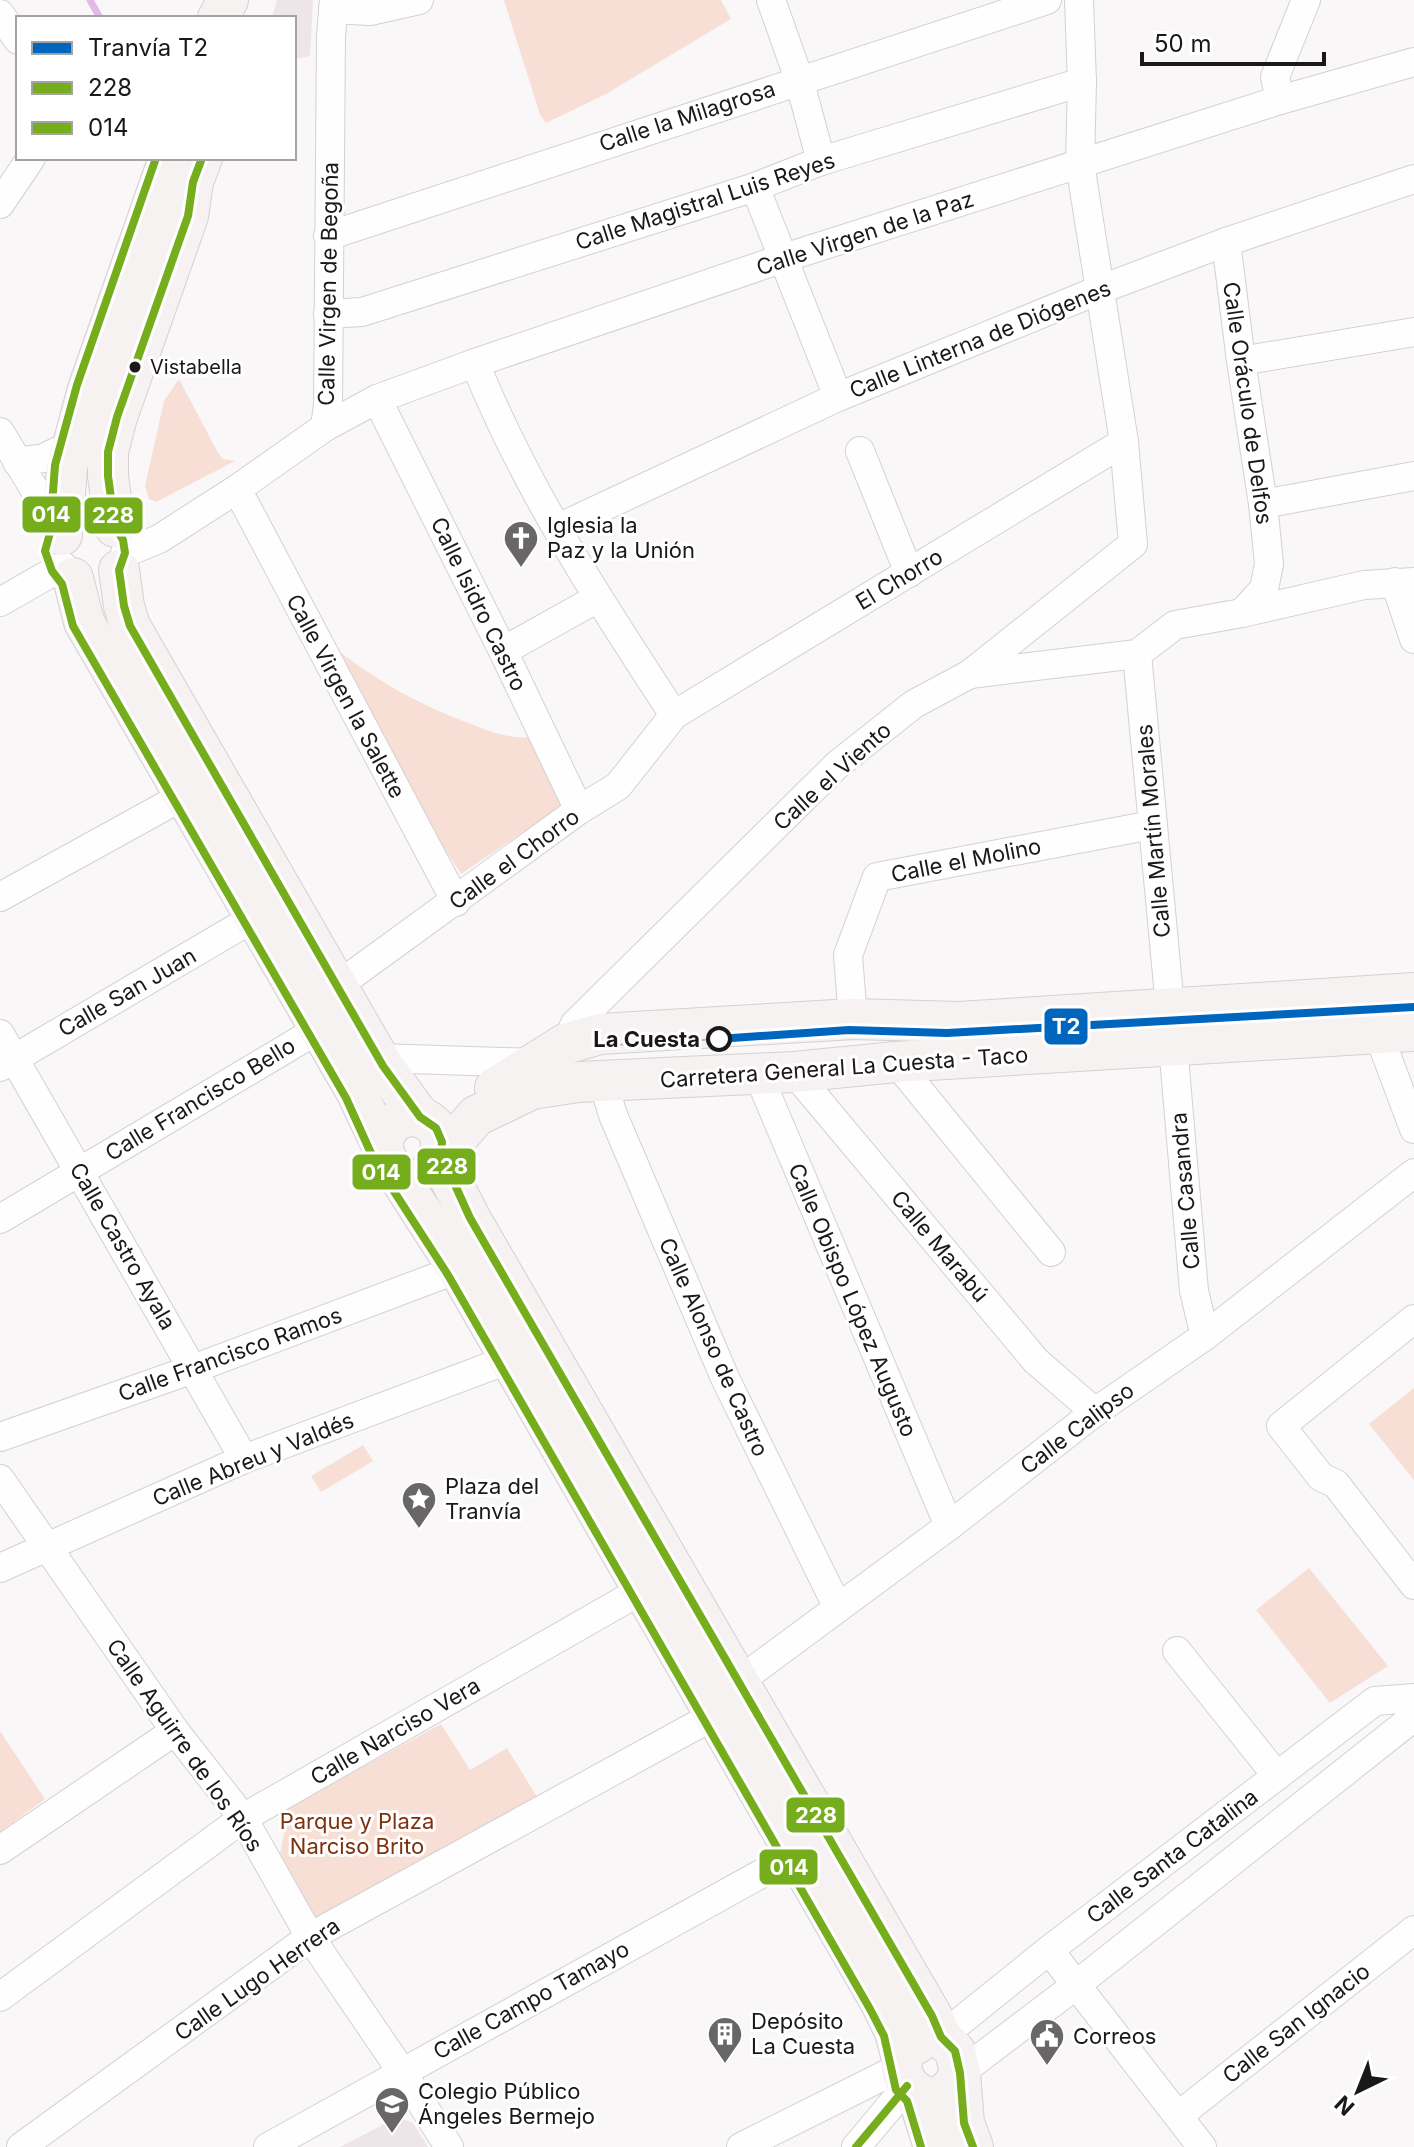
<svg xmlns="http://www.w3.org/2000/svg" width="1414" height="2147" viewBox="0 0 1414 2147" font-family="Inter,sans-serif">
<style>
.built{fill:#ede5e7}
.green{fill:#f8dfd6}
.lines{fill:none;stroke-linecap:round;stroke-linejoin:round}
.stream{stroke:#e3b9ea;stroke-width:7}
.street-casing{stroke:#d3d1d2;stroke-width:30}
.secondary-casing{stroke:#d3d1d2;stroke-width:42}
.street{stroke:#fefefe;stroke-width:28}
.secondary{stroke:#f6f2f2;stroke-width:40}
.tram{stroke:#b9b8b8;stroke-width:2}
.bus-1-casing{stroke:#fff;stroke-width:14}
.bus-2-casing{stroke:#fff;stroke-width:14}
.bus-1{stroke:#75ad1c;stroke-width:8}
.bus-2{stroke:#75ad1c;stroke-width:8}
.tram-1-casing{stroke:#fff;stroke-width:14}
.tram-1{stroke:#0065bd;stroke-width:8}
.bus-dot{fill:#1a1818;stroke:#fff;stroke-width:3}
.stop-dot{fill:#fff;stroke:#1a1818;stroke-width:4}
.labels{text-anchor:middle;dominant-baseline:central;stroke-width:6;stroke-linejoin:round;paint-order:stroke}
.bus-label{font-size:20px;fill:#1a1818;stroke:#fff;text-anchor:start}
.street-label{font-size:22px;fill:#1a1818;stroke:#fff}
.poi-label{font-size:22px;fill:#1a1818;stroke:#fff;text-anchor:start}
.stop-label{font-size:22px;font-weight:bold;fill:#1a1818;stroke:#fff;text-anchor:end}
.park-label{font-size:22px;fill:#7d310d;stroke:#fff}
.line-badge{stroke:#fff;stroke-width:3}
.badge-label{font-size:22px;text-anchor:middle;font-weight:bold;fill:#fff}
</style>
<rect width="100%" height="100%" fill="#f9f7f8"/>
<g class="built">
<polygon points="277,0 313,0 310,56 294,59 294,18 272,18"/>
<polygon points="398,2117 413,2123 428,2147 340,2147"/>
</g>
<g class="green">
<polygon points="504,0 721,0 731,19 606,94 546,123 540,115"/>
<polygon points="179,379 217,451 223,459 235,461 156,502 149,499 145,486 164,401"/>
<path d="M341,653C381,683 420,705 466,722C490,731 505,739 531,737L562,806L461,874L435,834Z"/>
<polygon points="1414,1388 1414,1480 1369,1424"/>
<polygon points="363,1445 373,1461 321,1492 311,1476"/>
<polygon points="1309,1568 1388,1666 1330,1703 1256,1610"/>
<polygon points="441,1724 470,1770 507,1748 537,1797 315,1920 280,1853 286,1824 280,1812"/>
<polygon points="0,1731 45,1799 0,1832"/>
</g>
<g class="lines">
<polyline class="stream" points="90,0 100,18"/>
<g class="street-casing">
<g id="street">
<polyline points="771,0 799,79 821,161"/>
<polyline points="333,9 370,11 419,0"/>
<polyline points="0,14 18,40"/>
<polyline points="1280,100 1275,77 1306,0"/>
<polyline points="755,187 838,397"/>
<polyline points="0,204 31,158"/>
<polyline points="328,236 1047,0"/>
<polyline points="1226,242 1241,361 1263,504 1269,564 1264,589 1242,613"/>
<polyline points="328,314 362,312 755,187 821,161 1082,82"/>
<polyline points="1241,361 1414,332"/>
<path d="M475,363C525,488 600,602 674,715"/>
<polyline points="377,399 503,651 579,810"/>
<polyline points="325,427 328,405 331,36 334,0"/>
<polyline points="0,432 62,535"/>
<polyline points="860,451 909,573"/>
<polyline points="17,462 44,458 74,443"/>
<polyline points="237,489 456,902"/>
<polyline points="1263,504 1414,476"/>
<polyline points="558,528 838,397 1099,290 1226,242 1414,179"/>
<polyline points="125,553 159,539 237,489 325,427 377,399 475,363 784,258 1280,100 1414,62"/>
<polyline points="1395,582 1414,639"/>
<polyline points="0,602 63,566"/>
<polyline points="503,651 598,598"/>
<polyline points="1137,654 1170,1007"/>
<polyline points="970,674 1137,654 1175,625 1242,613 1364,585 1414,582"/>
<polyline points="0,897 185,795"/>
<polyline points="337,986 579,810 618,786 674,715 1124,442"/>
<polyline points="853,1019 848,955 877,877 1152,825"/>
<polyline points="1378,1033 1414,1129"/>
<polyline points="0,1034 244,1459"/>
<polyline points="565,1044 575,1024 837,765 914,704 970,674 1133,544 1124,442 1080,164 1082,82 1079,0"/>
<polyline points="1173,1045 1194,1291 1205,1336"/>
<polyline points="378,1058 536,1063"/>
<polyline points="896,1062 1051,1252"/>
<polyline points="0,1067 255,917"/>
<polyline points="794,1072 1036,1361 1095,1412"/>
<polyline points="758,1074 949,1526"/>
<polyline points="603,1082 613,1115 725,1378 838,1608"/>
<polyline points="0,1219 319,1029"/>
<polyline points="1414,1319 1281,1426 1321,1477 1336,1484 1414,1585"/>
<polyline points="0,1437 193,1369 458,1269"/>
<polyline points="0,1479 175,1731 243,1818 310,1937 402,2072 449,2147"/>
<polyline points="0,1568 244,1459 510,1359"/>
<polyline points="1177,1651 1277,1776"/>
<polyline points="738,1682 949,1526 1095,1412 1205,1336 1414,1173"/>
<polyline points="0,1850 175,1731"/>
<polyline points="1049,1950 1202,2147"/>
<polyline points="0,1997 243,1818 642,1590"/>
<polyline points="941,2037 1049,1950 1375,1701 1414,1698"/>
<polyline points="960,2073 1076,1985 1414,1717"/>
<polyline points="1178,2116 1414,1930"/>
<polyline points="21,2147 310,1937 715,1715"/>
<polyline points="268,2147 795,1855"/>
<polyline points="741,2147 901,2067"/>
<polyline points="856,2147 907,2086"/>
</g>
</g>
<g class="secondary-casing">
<g id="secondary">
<polyline points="218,18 228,0"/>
<polyline points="115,527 108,476 108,452 117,417 188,216 193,182 202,158"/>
<polyline points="62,535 67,467 88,389 169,158"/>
<polyline points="119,570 124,606 130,626 383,1066 420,1117"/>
<polyline points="73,578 84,622 357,1093 382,1146"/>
<polyline points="495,1088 565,1044 600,1034 853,1019 959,1022 1414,993"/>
<polyline points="432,1168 476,1116 532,1089 578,1082 794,1072 896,1062 1414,1031"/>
<path d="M918,2043C873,2061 932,2135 960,2073"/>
<path d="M902,2059L895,2032L881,2003L458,1269L395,1171C359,1132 414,1095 438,1131C443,1139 439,1146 441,1155C445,1174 462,1200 470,1218L932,2016L941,2037L955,2051L960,2073L964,2123L973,2147"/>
<polyline points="917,2094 934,2147"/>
</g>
</g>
<use href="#street" class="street"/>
<use href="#secondary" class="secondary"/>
<polyline class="tram" points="614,1045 718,1039"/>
<g class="bus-1-casing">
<g id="bus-1">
<polyline points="202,158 193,182 188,216 117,417 108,452 108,476 115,527 123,540 125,553 119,570 124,606 130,626 383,1066 420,1117 436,1128 442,1142 441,1154 470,1218 932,2016 941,2037 955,2051 960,2073 964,2123 973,2147"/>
<polyline points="856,2147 907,2086"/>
</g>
</g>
<g class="bus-2-casing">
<polyline id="bus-2" points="156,158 77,385 55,465 50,533 45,551 52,571 62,584 73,626 346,1098 375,1162 448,1275 870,2009 884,2036 896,2090 907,2101 921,2147"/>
</g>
<use href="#bus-1" class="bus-1"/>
<use href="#bus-2" class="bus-2"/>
<g class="tram-1-casing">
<polyline id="tram-1" points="718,1039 849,1030 947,1033 1414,1007"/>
</g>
<use href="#tram-1" class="tram-1"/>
</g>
<defs>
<g id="church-pin" transform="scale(1.8)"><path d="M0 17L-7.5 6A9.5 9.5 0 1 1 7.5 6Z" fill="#686666" stroke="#fff"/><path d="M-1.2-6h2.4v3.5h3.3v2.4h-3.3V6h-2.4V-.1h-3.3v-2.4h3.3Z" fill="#fff"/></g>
<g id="sight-pin" transform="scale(1.8)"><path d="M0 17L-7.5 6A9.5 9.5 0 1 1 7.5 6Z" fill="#686666" stroke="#fff"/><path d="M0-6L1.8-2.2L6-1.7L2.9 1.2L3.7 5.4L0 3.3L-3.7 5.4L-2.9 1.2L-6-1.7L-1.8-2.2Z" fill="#fff"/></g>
<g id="building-pin" transform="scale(1.8)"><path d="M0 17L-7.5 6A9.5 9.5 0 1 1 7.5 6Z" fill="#686666" stroke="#fff"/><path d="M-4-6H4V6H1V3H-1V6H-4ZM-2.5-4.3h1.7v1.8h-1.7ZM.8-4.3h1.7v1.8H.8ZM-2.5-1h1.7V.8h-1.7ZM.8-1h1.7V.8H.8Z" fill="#fff"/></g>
<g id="civic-pin" transform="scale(1.8)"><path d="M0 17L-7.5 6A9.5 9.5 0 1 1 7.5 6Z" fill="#686666" stroke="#fff"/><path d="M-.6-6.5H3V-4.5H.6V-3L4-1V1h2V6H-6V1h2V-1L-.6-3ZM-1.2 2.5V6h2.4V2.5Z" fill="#fff"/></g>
<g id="school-pin" transform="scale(1.8)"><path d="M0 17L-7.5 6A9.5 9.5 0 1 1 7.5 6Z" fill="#686666" stroke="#fff"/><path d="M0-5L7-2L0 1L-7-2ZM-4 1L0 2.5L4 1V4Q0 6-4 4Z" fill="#fff"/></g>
</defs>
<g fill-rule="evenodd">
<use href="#church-pin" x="521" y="538"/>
<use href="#sight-pin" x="419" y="1499"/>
<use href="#building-pin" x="725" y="2034"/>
<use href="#civic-pin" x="1047" y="2036"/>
<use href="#school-pin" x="392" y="2104"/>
</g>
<circle class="bus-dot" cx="135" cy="367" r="7"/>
<circle class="stop-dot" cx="719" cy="1039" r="11"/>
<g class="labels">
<g class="bus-label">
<text x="150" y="367">Vistabella</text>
</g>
<g class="street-label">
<text transform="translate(687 116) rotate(-18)">Calle la Milagrosa</text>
<text transform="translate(705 201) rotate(-18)">Calle Magistral Luis Reyes</text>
<text transform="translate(865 233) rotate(-18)">Calle Virgen de la Paz</text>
<text transform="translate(328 284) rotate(-89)">Calle Virgen de Begoña</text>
<text transform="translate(980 339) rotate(-22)">Calle Linterna de Diógenes</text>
<text transform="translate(1248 403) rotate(82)">Calle Oráculo de Delfos</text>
<text transform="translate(899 579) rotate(-31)">El Chorro</text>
<text transform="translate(479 604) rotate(64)">Calle Isidro Castro</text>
<text transform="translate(346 696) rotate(62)">Calle Virgen la Salette</text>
<text transform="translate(832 776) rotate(-42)">Calle el Viento</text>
<text transform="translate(1153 831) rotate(-95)">Calle Martín Morales</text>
<text transform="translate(514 859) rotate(-36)">Calle el Chorro</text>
<text transform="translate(966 860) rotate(-11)">Calle el Molino</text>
<text transform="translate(127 992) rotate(-30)">Calle San Juan</text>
<text transform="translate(844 1067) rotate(-4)">Carretera General La Cuesta - Taco</text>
<text transform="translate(200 1099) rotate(-31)">Calle Francisco Bello</text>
<text transform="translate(1185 1191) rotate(-95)">Calle Casandra</text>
<text transform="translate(123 1246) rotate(60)">Calle Castro Ayala</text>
<text transform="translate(940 1246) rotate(50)">Calle Marabú</text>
<text transform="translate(853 1300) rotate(67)">Calle Obispo López Augusto</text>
<text transform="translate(714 1347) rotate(66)">Calle Alonso de Castro</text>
<text transform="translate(230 1354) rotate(-20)">Calle Francisco Ramos</text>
<text transform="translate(1077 1428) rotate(-37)">Calle Calipso</text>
<text transform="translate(253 1459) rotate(-22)">Calle Abreu y Valdés</text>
<text transform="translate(395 1731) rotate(-30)">Calle Narciso Vera</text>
<text transform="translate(185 1745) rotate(55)">Calle Aguirre de los Ríos</text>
<text transform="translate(1172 1856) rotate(-37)">Calle Santa Catalina</text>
<text transform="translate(257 1979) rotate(-35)">Calle Lugo Herrera</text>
<text transform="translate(531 2000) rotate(-29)">Calle Campo Tamayo</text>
<text transform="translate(1296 2023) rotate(-38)">Calle San Ignacio</text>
</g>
<g class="poi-label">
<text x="547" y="525">Iglesia la<tspan x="547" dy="25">Paz y la Unión</tspan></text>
<text x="445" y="1486">Plaza del<tspan x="445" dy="25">Tranvía</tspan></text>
<text x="751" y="2021">Depósito<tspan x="751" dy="25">La Cuesta</tspan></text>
<text x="1073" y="2036">Correos</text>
<text x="418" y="2091">Colegio Público<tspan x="418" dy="25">Ángeles Bermejo</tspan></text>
</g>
<g class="stop-label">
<text x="700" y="1039">La Cuesta</text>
</g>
<g class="park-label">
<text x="357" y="1821">Parque y Plaza<tspan x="357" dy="25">Narciso Brito</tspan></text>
</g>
</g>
<g class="line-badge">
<rect x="21" y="495" width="61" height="39" rx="8" fill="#75ad1c"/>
<rect x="83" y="496" width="61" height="39" rx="8" fill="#75ad1c"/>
<rect x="1043" y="1007" width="46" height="39" rx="8" fill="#0065bd"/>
<rect x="416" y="1147" width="61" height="39" rx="8" fill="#75ad1c"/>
<rect x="351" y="1153" width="61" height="38" rx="8" fill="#75ad1c"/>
<rect x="785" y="1796" width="61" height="38" rx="8" fill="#75ad1c"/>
<rect x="758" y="1848" width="61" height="38" rx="8" fill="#75ad1c"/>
</g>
<g class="badge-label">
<text x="51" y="522">014</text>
<text x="113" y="523">228</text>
<text x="1066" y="1034">T2</text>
<text x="447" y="1174">228</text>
<text x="381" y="1180">014</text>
<text x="816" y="1823">228</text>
<text x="789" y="1875">014</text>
</g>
<rect x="16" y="16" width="280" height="144" fill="#ffffff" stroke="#a3a3a3" stroke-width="2"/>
<rect x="32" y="42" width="40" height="12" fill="#0065bd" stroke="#a3a3a3" stroke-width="2"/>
<text x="88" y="56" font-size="24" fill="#1a1818">Tranvía T2</text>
<rect x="32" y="82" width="40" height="12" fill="#75ad1c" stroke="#a3a3a3" stroke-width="2"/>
<text x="88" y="96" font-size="24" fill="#1a1818">228</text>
<rect x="32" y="122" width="40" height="12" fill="#75ad1c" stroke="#a3a3a3" stroke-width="2"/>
<text x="88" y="136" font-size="24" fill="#1a1818">014</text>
<g transform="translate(1358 2091) rotate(223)" stroke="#ffffff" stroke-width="6" paint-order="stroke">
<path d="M0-6L14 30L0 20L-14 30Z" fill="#1a1818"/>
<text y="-12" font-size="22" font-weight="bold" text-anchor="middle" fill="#1a1818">N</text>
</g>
<path d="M1142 52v12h182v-12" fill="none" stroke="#1a1818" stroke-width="4"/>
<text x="1154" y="52" font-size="24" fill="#1a1818" stroke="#ffffff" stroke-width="6" paint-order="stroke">50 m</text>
</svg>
